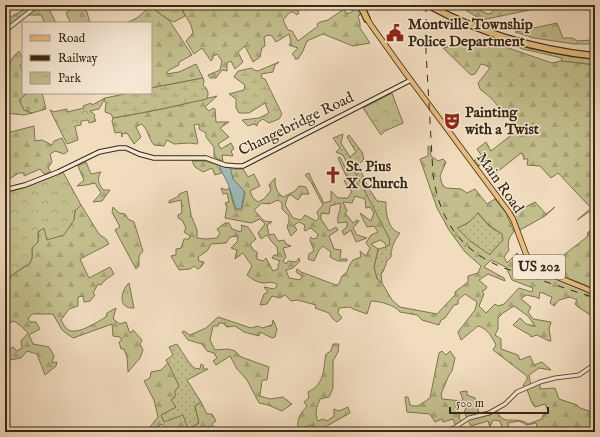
<svg xmlns="http://www.w3.org/2000/svg" width="600" height="437" viewBox="0 0 600 437" font-family="'IM FELL English',serif">
<style>
.grass{fill:url(#grass-dots);stroke:#7d7450}
.forest{fill:url(#forest-firs);stroke:#7d7450;fill-rule:evenodd}
.wetland{fill:url(#wetland-marsh);stroke:#7d7450}
.cemetery{fill:url(#cemetery-stones);stroke:#7d7450}
.park{fill:url(#park-crowns);stroke:#7d7450}
.water{fill:#9cbab8;stroke:#748077}
.lines{fill:none;stroke-linecap:round;stroke-linejoin:round}
.tertiary-casing{stroke:#66563f;stroke-width:5}
.secondary-casing{stroke:#382915;stroke-width:5.5}
.primary-casing{stroke:#382915;stroke-width:6}
.motorway-casing{stroke:#382915;stroke-width:8}
.tertiary{stroke:#f6e8d5;stroke-width:3}
.secondary{stroke:#f6e8d5;stroke-width:3.5}
.primary{stroke:#e8be7f;stroke-width:4.5}
.motorway{stroke:#e8be7f;stroke-width:5.5}
.rail{stroke:#382915;stroke-width:1;stroke-dasharray:7 7;stroke-linecap:butt}
.labels{text-anchor:middle;dominant-baseline:central;stroke-width:3;stroke-linejoin:round;paint-order:stroke}
.shield{fill:#f6e8d5;stroke:#71624f;stroke-width:1}
.shield-label{font-size:14px;font-weight:bold;fill:#382915}
.poi-label{font-size:15px;font-weight:bold;fill:#382915;stroke:#f6e8d5;text-anchor:start}
.street-label{font-size:15px;fill:#382915;stroke:#f6e8d5}
</style>
<defs>
<pattern id="grass-dots" width="8" height="8" patternUnits="userSpaceOnUse"><rect width="8" height="8" fill="#c2be8c"/><path d="M2 2h.1M6 6h.1" fill="none" stroke="#a7a378" stroke-width="1.8" stroke-linecap="round"/></pattern>
<pattern id="forest-firs" width="22" height="20" patternUnits="userSpaceOnUse"><rect width="22" height="20" fill="#c2be8c"/><path d="M5 1l3.5 6h-7zM16 11l3.5 6h-7z" fill="#a7a378"/></pattern>
<pattern id="wetland-marsh" width="20" height="14" patternUnits="userSpaceOnUse"><rect width="20" height="14" fill="#c2be8c"/><path d="M1 5h8M5 5V1M11 12h8M15 12V8" fill="none" stroke="#a7a378"/></pattern>
<pattern id="cemetery-stones" width="16" height="16" patternUnits="userSpaceOnUse"><rect width="16" height="16" fill="#c2be8c"/><path d="M2 7V4a2 2 0 0 1 4 0v3zM10 15v-3a2 2 0 0 1 4 0v3z" fill="#a7a378"/></pattern>
<pattern id="park-crowns" width="20" height="18" patternUnits="userSpaceOnUse"><rect width="20" height="18" fill="#c2be8c"/><path d="M2 6a3 3 0 1 1 6 0M12 15a3 3 0 1 1 6 0" fill="none" stroke="#a7a378"/></pattern>
</defs>
<rect width="100%" height="100%" fill="#f1dcbe"/>
<filter id="stains"><feTurbulence type="fractalNoise" baseFrequency=".005" numOctaves="4"/><feColorMatrix values="0 0 0 0 .2 0 0 0 0 .09 0 0 0 0 .02 0 0 0 .5 -.17"/></filter>
<radialGradient id="worn" r=".72"><stop offset=".6" stop-color="#630" stop-opacity="0"/><stop offset="1" stop-color="#630" stop-opacity=".3"/></radialGradient>
<g class="grass">
<path d="M492,37C526,46 560,56 595,58V65L561,61L562,58L523,49Z"/>
<path d="M343,134L341,143L350,157L356,152L347,137L349,135L362,152L364,159L359,164V167L368,187L377,201L386,202C385,210 388,225 394,230C396,232 398,232 400,233C394,241 391,248 391,257L387,261L383,272L381,273L382,283L377,279L374,267L378,249L386,247L390,244L352,168L350,169L343,155L336,152L340,148L333,138Z"/>
<polygon points="478,213 489,226 502,234 504,239 490,254 490,256 470,241 457,228 468,223"/>
<polygon points="177,344 188,361 194,368 200,369 201,364 203,365 204,369 208,369 187,380 201,402 195,406 199,423 188,429 164,422 161,415 176,407 170,400 175,391 179,386 166,360 173,355 169,347"/>
</g>
<g class="forest">
<polygon points="33,5 47,5 56,23 45,23 41,15 23,15 5,29 5,20"/>
<polygon points="76,5 81,5 82,7 87,12 90,23 69,23 70,22 66,13"/>
<polygon points="172,5 295,5 299,13 297,15 293,12 290,12 283,20 288,30 292,31 298,41 318,26 317,24 320,22 328,20 344,9 346,13 350,13 357,8 360,15 358,16 360,23 360,28 370,43 353,46 323,34 307,41 303,51 298,59 295,59 295,57 292,54 298,48 289,45 291,42 289,34 276,42 272,36 268,35 264,37 265,46 262,48 260,57 253,62 245,46 238,52 243,62 235,69 231,61 227,63 227,71 222,70 216,78 210,78 208,75 220,70 222,61 217,54 213,56 213,59 211,61 202,48 194,54 186,41 193,33 191,25 181,8 172,6"/>
<polygon points="457,5 476,5 481,11 488,14 492,13 494,7 492,5 553,5 482,20"/>
<polygon points="152,8 169,20 192,55 179,62 179,65 169,70 166,74 179,72 196,64 203,78 151,88 151,23 126,23 137,18 146,10"/>
<polygon points="557,23 563,38 573,38 577,41 592,40 593,41 595,41 595,44 574,44 534,38 515,32"/>
<polygon points="482,39 552,63 561,61 595,65 595,217 589,212 577,220 591,208 558,173 551,178 540,166 527,165 528,159 523,159 524,157 521,153 496,173 486,160 479,166 474,161 481,155 477,149 486,142 491,151 519,129 490,97 480,89 478,83 490,68 485,65 481,64 475,74 471,75 443,48"/>
<path d="M19,51L23,60V63L20,65L23,73V93H26L24,110L32,113L24,115L5,113C5,93 1,66 19,51Z"/>
<path d="M217,96L205,107L209,111L213,108L215,109L216,122H229L220,128L229,137L218,144L221,149L231,143L234,149L231,151L233,156L222,155L223,161L214,157V147L206,137V133L199,129V124L194,125L198,143L196,144L190,143L174,144L167,140L164,146L154,145C148,138 148,128 141,124L136,127L141,137L134,144L127,133L122,134V137L121,132L115,133L112,121L113,118L157,110Z"/>
<polygon points="34,126 35,141 42,140 52,145 54,141 62,138 68,151 64,154 55,151 50,154 52,162 48,168 51,172 44,174 40,169 24,176 24,173 19,173 9,179 7,187 6,187 5,185 7,183 9,158 6,158 9,148 7,142 7,133"/>
<path d="M428,146L430,147L431,156L438,161L443,159L446,162L440,176L442,184L446,188L461,189L467,193L475,189L487,204L495,199L506,213L514,232C509,236 507,244 509,250L504,257L507,263L517,253L522,261L517,266L521,272L532,279L539,270L552,277L592,294C588,304 594,303 595,311C595,313 595,316 595,318L578,307L575,304L577,300L570,297L559,300L554,306L550,303L552,297L540,292L539,299L536,297L526,295L521,299L531,307L528,312L533,319L551,322L549,329L551,341H549L537,335L531,337L530,335L521,330L513,325L520,318L526,324L535,326L528,316L514,306L503,313L498,318V329L495,335L501,339V349L518,355L520,360L530,356L534,365L542,362L551,370L539,368L529,375L531,387L540,384V389L555,388L559,399L577,405L580,408L595,413V432H539L536,423L527,425L519,421L508,423L510,432H500L502,427L500,421L493,420L490,427L488,421L471,426L464,412L466,408L461,404L455,403L457,410L460,414L459,418L461,421L456,426L453,419L443,422L442,419L435,422L430,414L407,412L405,397H408L410,405L413,406H418L430,398L439,353L442,351L446,355L450,351L455,358L452,371L449,375L441,394L442,399L461,401L463,399L460,392L467,391V395L475,398L480,417L490,415L497,411C503,425 511,418 522,421C523,421 527,423 528,424L542,419L543,415L549,413L545,404L535,407L532,403L526,387H524L523,385L527,380V376L493,350L496,345C492,337 487,328 478,326L461,340L458,332L475,310L477,302L465,294L458,300V304L454,305L445,318L441,320L439,325L422,320L417,315L400,312C395,305 379,301 371,301L367,314L353,309L350,307L339,308L338,313L342,318L337,322L332,318L329,313L315,308L316,305L297,300L291,301L285,295L280,298L272,296L267,304L260,305L264,294L268,292L264,287L274,289L277,286V284C271,281 268,283 263,283C256,282 252,279 247,275L252,266L243,253L235,259L237,250L231,248L238,241L237,236L230,237L226,243L211,244L207,251L198,257L199,261L204,262L202,266L198,269L194,266L190,269L179,270L171,256L176,255V249L181,248L184,239H189L190,236L184,232L186,228L182,220L178,218V215L182,213L181,200L169,203V201L179,196V194L187,191L191,215L197,230V238L206,239L217,238L220,233L217,229L225,223H229L232,229L241,232L242,227L241,225L248,227L256,239L250,244L253,250L257,252V259L263,261L266,258L273,271L278,269V265L280,261L272,258L274,255H278L277,247L272,242L267,235L261,239L258,233L265,224L260,219L251,223L225,218L227,207L225,203L229,202L227,193L223,194L221,188L226,190L229,188L235,210H242L245,192L234,181L230,169H243L248,177L254,174L260,186L250,191L253,198L258,202L264,199L271,190L269,185L275,178C275,187 276,192 283,197L295,191L299,186L306,187L309,194H302L298,200L291,195L288,196L285,205L293,218L301,220L305,215L316,221L319,218L317,212L323,205L311,182L305,175L309,173L311,178L324,203L331,201V191L338,198H348L352,191L348,189L344,180H348L338,158L340,157L346,169H350L353,168L389,238L390,244L386,247L385,243L380,240L371,244L378,249L374,267L377,279L382,283L392,300L400,307L437,314L455,295V292L468,282V276L478,273L481,266L465,252L449,230L437,208L420,159L428,156ZM355,196L365,199L366,208L370,207L374,213L371,221L360,213L367,227L374,226L378,232L371,235L366,243L370,248L366,256L360,251L361,257L353,260L350,264L347,272L342,276L339,284L336,285L301,272L297,269L296,272L302,276L300,280L289,278L286,270L293,268L300,261L299,258L296,262L288,261L286,264L283,261L286,257L283,248L291,246L286,244L284,240L278,241L274,234L269,235L267,225L272,222L264,221L254,210L262,203L269,204L278,200L282,203V209L289,216V221L287,227L291,236L297,230L294,225L299,222L305,225L304,230L306,231L308,229L311,228L318,234L317,238L313,239L311,237L310,240L314,251L309,254L308,259L314,261L319,250L323,246L331,252L330,257L338,261H347V259H340L341,250L334,249L329,236L338,230L336,227L329,231L321,219V213L329,214L330,206L340,203C342,210 336,216 338,223L347,222V227L342,231L344,235L351,230L356,242L367,238L357,235L353,228L359,221L357,220L353,223L345,213L347,211L343,202L352,203ZM478,213L490,226L502,234L503,240L490,254V255L470,241L457,228L468,223ZM491,260L506,267L512,280L533,288L532,292L519,288L504,304L498,306L495,304L486,313L479,306L484,294L482,291L485,290L487,287L479,280L488,274L505,281L504,278L484,267Z"/>
<polygon points="192,161 205,161 218,165 217,166 222,173 215,175 212,168 203,172 195,167"/>
<path d="M86,162L91,174L101,172C96,180 99,183 103,190H110L102,201L93,202L101,193L95,183L86,185L77,186L84,180L78,166Z"/>
<polygon points="535,202 546,214 555,207 545,216 520,230 512,212 524,208"/>
<path d="M81,205L99,234L106,239L109,244L80,259L89,278L110,267L114,274L105,280L101,285L98,284L93,293L95,295L90,301L84,302L83,296L78,297V306L69,309L61,320C63,324 66,330 71,331C81,333 97,322 106,317L107,313L116,308L113,319L120,324L126,322L129,331L131,333L133,330L142,340L140,344L143,350L140,358L128,372L127,357L124,349H121L119,342L122,340L120,337L113,336L112,324L73,338L62,330L53,314H32L28,319L30,322H36L40,329L29,335L33,344L49,347L54,356L52,363L57,362L56,366L45,375L37,354L27,351L21,358L10,360L6,364L5,352L13,347L17,351L22,348L21,341L28,333L21,326L14,321L9,323L5,333V288L12,275L30,263L32,258V248L38,242V232L44,228L74,220L75,211Z"/>
<polygon points="113,207 119,213 125,214 128,219 134,222 143,251 139,256 139,266 136,269 115,230 120,227 112,212"/>
<polygon points="595,229 595,289 563,276 565,274 561,257 587,237 588,232 593,231"/>
<polygon points="218,317 251,328 258,326 262,328 272,325 273,320 277,329 275,337 272,338 260,332 259,336 244,332 235,326 227,327 223,323 219,323 218,326 213,326 210,340 215,350 228,349 235,351 241,357 269,367 267,380 262,380 260,396 270,399 283,397 292,404 282,411 268,405 259,403 247,380 237,369 230,356 216,365 213,361 217,358 214,353 207,351 202,344 188,340 182,332 184,331 190,335 206,328"/>
<path d="M333,344H339L338,352L333,361V388L329,397L320,399C317,406 314,414 318,421L323,419L327,421L334,416V409L339,411L348,407L350,413L316,432H314L313,425L304,427V432H299C296,419 299,416 307,406L304,402L309,398L308,392C325,384 323,370 326,354L331,351Z"/>
<polygon points="168,363 179,386 175,391 175,397 171,400 176,407 161,415 164,422 183,415 188,429 199,423 195,406 201,402 207,414 212,414 216,421 212,424 214,428 216,427 219,432 213,432 210,426 205,428 201,432 196,430 189,432 165,432 165,428 162,424 156,429 154,432 146,432 145,429 150,427 158,417 154,400 144,381 150,378 151,372 161,370"/>
</g>
<g class="wetland">
<polygon points="153,5 160,5 161,7 163,5 172,5 173,6 181,8 185,16 174,22 169,20 152,8"/>
<polygon points="279,62 275,65 273,72 261,74 262,78 265,79 282,114 279,119 269,123 263,119 258,122 257,126 254,124 248,126 242,120 259,118 269,113 265,103 249,113 239,113 236,108 236,99 229,94 244,90 245,85 234,77 238,71 252,68 254,70 258,71"/>
<path d="M203,78L204,81L203,85C208,89 209,93 207,99L157,110L113,118L111,114L105,112L106,103L104,100L105,98L129,93H151V88Z"/>
</g>
<polygon class="cemetery" points="26,93 42,93 46,109 32,113 24,110 19,100 25,95"/>
<g class="park">
<polygon points="392,93 403,123 385,131 381,135 363,108"/>
<polygon points="105,98 99,109 90,111 95,115 94,117 96,121 89,123 88,120 81,121 81,125 75,126 78,140 67,144 50,110 51,110 53,112 67,109 67,112 84,108 83,106 91,103 92,105"/>
<polygon points="63,172 81,205 75,211 74,220 64,235 47,240 44,228 38,232 38,242 32,248 32,258 30,263 12,275 5,288 5,193 29,186"/>
<path d="M129,283L134,308C132,308 129,308 127,307C118,303 123,288 129,283Z"/>
</g>
<polygon class="water" points="219,166 230,167 233,179 244,191 244,195 242,204 242,208 236,209 229,186"/>
<g class="lines">
<g class="tertiary-casing">
<g id="tertiary">
<polyline points="5,31 38,5"/>
<polyline points="595,294 593,300 595,304"/>
<polyline points="442,432 454,428 469,418 489,413 505,404 517,392 540,382 555,378 579,375 595,364"/>
</g>
</g>
<g class="secondary-casing">
<polyline id="secondary" points="5,190 25,185 58,172 99,152 119,148 126,148 139,154 154,158 206,158 225,165 236,166 243,166 411,80"/>
</g>
<g class="primary-casing">
<path id="primary" d="M359,5L371,25L404,71L508,211L513,219L526,254C535,273 577,283 595,293"/>
</g>
<g class="motorway-casing">
<g id="motorway">
<path d="M365,5C361,10 365,14 367,19"/>
<path d="M428,5C480,33 537,50 595,56"/>
</g>
</g>
<use href="#tertiary" class="tertiary"/>
<use href="#secondary" class="secondary"/>
<use href="#primary" class="primary"/>
<use href="#motorway" class="motorway"/>
<path class="rail" d="M426,5V52L433,174C439,219 460,251 504,268L595,298"/>
</g>
<defs>
<g id="civic-bare" transform="scale(1.38)"><path d="M-.6-6.5H3V-4.5H.6V-3L4-1V1h2V6H-6V1h2V-1L-.6-3ZM-1.2 2.5V6h2.4V2.5Z" fill="#8f2418" stroke="#f6e8d5" stroke-width="2.5" paint-order="stroke"/></g>
<g id="theatre-bare" transform="scale(1.38)"><path d="M-5-5.5Q0-4 5-5.5V0Q5 5 0 6Q-5 5-5 0ZM-3.3-2.5H-1v1.5H-3.3ZM1-2.5H3.3v1.5H1ZM-2.8 1Q0 5.5 2.8 1Z" fill="#8f2418" stroke="#f6e8d5" stroke-width="2.5" paint-order="stroke"/></g>
<g id="church-bare" transform="scale(1.38)"><path d="M-1.2-6h2.4v3.5h3.3v2.4h-3.3V6h-2.4V-.1h-3.3v-2.4h3.3Z" fill="#8f2418" stroke="#f6e8d5" stroke-width="2.5" paint-order="stroke"/></g>
</defs>
<g fill-rule="evenodd">
<use href="#civic-bare" x="395" y="33"/>
<use href="#theatre-bare" x="452" y="121"/>
<use href="#church-bare" x="333" y="175"/>
</g>
<g class="labels">
<rect class="shield" x="513" y="255" width="52" height="24" rx="3"/>
<g class="shield-label">
<text x="539" y="267">US 202</text>
</g>
<g class="poi-label">
<text x="408" y="24">Montville Township<tspan x="408" dy="17">Police Department</tspan></text>
<text x="465" y="112">Painting<tspan x="465" dy="17">with a Twist</tspan></text>
<text x="346" y="166">St. Pius<tspan x="346" dy="17">X Church</tspan></text>
</g>
<g class="street-label">
<text transform="translate(296 124) rotate(-26)">Changebridge Road</text>
<text transform="translate(500 183) rotate(55)">Main Road</text>
</g>
</g>
<rect width="600" height="437" fill="none" stroke="#f1dcbe" stroke-width="20"/>
<rect x="6" y="6" width="588" height="425" fill="none" stroke="#382915" stroke-width="2"/>
<rect x="10" y="10" width="580" height="417" fill="none" stroke="#382915"/>
<rect x="22" y="22" width="130" height="72" fill="#f6e8d5" stroke="#aa9c88"/>
<rect x="30" y="35" width="20" height="6" fill="#e8be7f" stroke="#aa9c88"/>
<text x="58" y="42" font-size="12" fill="#382915">Road</text>
<rect x="30" y="55" width="20" height="6" fill="#382915" stroke="#aa9c88"/>
<text x="58" y="62" font-size="12" fill="#382915">Railway</text>
<rect x="30" y="72" width="20" height="12" fill="url(#park-crowns)" stroke="#aa9c88"/>
<text x="58" y="82" font-size="12" fill="#382915">Park</text>
<path d="M450 407v6h98v-6" fill="none" stroke="#382915" stroke-width="2"/>
<text x="456" y="407" font-size="12" fill="#382915" stroke="#f6e8d5" stroke-width="3" paint-order="stroke">500 m</text>
<rect width="100%" height="100%" filter="url(#stains)"/>
<rect width="100%" height="100%" fill="url(#worn)"/>
</svg>
